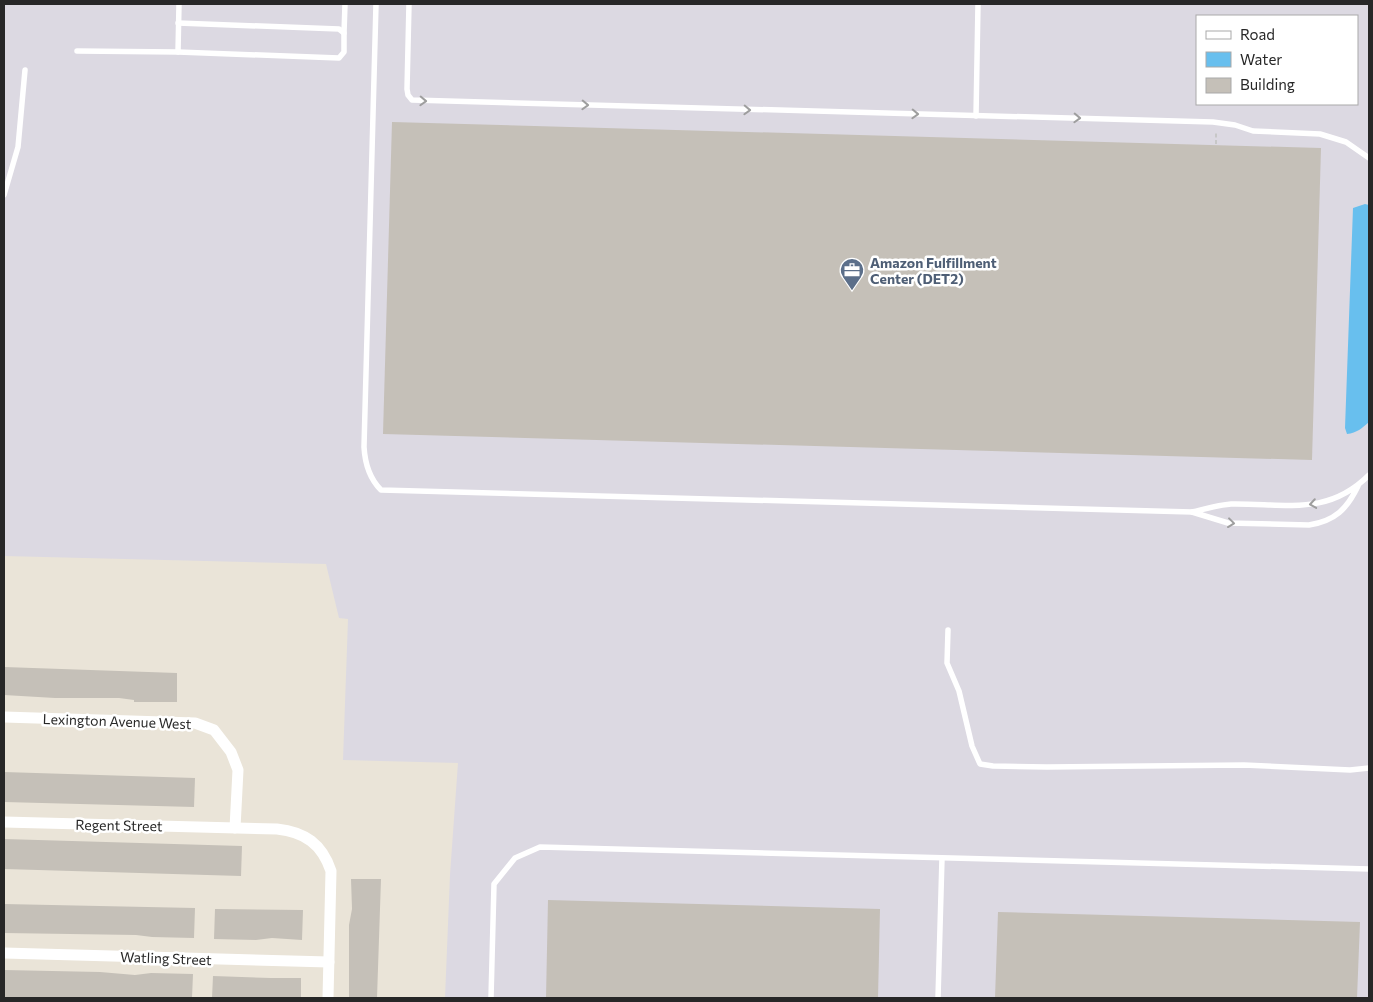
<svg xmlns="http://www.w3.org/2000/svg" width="1373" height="1002" viewBox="0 0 1373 1002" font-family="Commissioner,sans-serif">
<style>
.industrial{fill:#dcd9e2;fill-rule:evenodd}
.water{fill:#68bfee}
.building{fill:#c5c0b8}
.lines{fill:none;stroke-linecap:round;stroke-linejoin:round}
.path{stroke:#c7c7c7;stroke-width:2;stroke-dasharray:4 2.5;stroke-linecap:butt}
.service{stroke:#fff;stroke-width:5.5}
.minor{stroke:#fff;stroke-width:11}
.oneway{stroke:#9e9e9e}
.labels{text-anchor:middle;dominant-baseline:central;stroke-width:5;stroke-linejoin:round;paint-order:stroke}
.service-label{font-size:14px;font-weight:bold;fill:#4e5e75;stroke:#fff;text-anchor:start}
.street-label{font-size:14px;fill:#272727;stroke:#fff}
</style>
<rect width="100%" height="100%" fill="#eae4d8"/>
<path class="industrial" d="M4,4H1369V998H445L450,875L458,763L343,760L348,619L339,618L326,564L4,556ZM1197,16H1357V104H1197Z"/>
<path class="water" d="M1365,204L1369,205V422C1362,428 1357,433 1347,434L1345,428L1353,208Z"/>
<g class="building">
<polygon points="392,122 1321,148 1312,460 383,434"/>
<polygon points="4,667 177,673 177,702 134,702 134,700 119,698 55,698 4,695"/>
<polygon points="4,772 195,778 194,807 4,802"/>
<polygon points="4,839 242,846 241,876 4,869"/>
<polygon points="351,879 381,879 377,998 349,998 349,925 352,909"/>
<polygon points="548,900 880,909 878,998 546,998"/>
<polygon points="4,904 195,908 194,938 152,937 136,935 4,933"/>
<polygon points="215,909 303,910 302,940 272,938 256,940 214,939"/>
<polygon points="998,912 1360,922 1357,998 995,998"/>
<polygon points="4,970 100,972 135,975 151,973 193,974 192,998 4,998"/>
<polygon points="213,976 271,978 301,978 301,998 212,998"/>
</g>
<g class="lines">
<polyline class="path" points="1216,144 1216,131"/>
<g class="service">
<path d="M376,4L364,447C365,464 369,478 381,490L1192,512"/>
<polyline points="409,4 407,89 408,95 412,100 1213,122 1235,125 1253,131 1320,134 1346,142 1369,158"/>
<polyline points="344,33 345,4"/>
<polyline points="77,51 178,52 339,58 344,52 344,33 339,29 178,23"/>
<polyline points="178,52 179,4"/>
<polyline points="976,116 978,4"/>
<polyline points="4,195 18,147 25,70"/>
<path d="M1358,486C1347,509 1335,521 1309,525L1228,523L1192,512C1205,509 1218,505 1231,504C1284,503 1327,517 1369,475"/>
<polyline points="948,630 947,663 959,691 972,746 980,764 993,766 1047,767 1244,765 1350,770 1369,768"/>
<polyline points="491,998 494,884 515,858 540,847 1369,869"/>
<polyline points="938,998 942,858"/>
</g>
<g class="minor">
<polyline points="4,717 195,723 214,730 231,752 238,770 235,828"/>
<path d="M4,822L277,829C305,832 322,844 331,871L328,998"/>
<polyline points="4,953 329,962"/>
</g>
</g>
<defs><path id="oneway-chevron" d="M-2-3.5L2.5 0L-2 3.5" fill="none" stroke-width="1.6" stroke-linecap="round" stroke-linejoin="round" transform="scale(1.25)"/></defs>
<g class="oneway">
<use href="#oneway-chevron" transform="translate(423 101) rotate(2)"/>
<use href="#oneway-chevron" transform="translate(585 105) rotate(2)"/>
<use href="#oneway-chevron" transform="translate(747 110) rotate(2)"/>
<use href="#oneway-chevron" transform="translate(915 114) rotate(2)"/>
<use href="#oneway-chevron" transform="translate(1077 118) rotate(2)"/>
<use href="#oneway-chevron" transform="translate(1313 504) rotate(171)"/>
<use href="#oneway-chevron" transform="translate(1231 523) rotate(7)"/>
</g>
<defs>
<g id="office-pin" transform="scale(1.25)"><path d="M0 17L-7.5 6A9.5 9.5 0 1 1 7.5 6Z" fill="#5c6f8a" stroke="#fff"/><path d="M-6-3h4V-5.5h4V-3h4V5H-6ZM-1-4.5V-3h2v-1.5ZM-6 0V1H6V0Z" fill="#fff"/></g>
</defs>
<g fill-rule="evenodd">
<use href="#office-pin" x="852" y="270"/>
</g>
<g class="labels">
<g class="service-label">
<text x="870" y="262">Amazon Fulfillment<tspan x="870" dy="16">Center (DET2)</tspan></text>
</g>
<g class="street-label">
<text transform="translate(117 721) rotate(2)">Lexington Avenue West</text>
<text transform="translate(119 825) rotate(1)">Regent Street</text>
<text transform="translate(166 958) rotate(2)">Watling Street</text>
</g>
</g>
<rect width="1373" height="1002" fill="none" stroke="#272727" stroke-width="10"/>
<rect x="1196" y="15" width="162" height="90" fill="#ffffff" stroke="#a9a9a9"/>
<rect x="1206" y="31" width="25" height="8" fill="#ffffff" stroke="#a9a9a9"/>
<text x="1240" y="40" font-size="15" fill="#272727">Road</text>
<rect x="1206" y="52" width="25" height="15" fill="#68bfee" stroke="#a9a9a9"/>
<text x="1240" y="65" font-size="15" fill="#272727">Water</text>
<rect x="1206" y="78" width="25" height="15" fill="#c5c0b8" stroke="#a9a9a9"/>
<text x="1240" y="90" font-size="15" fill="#272727">Building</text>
</svg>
